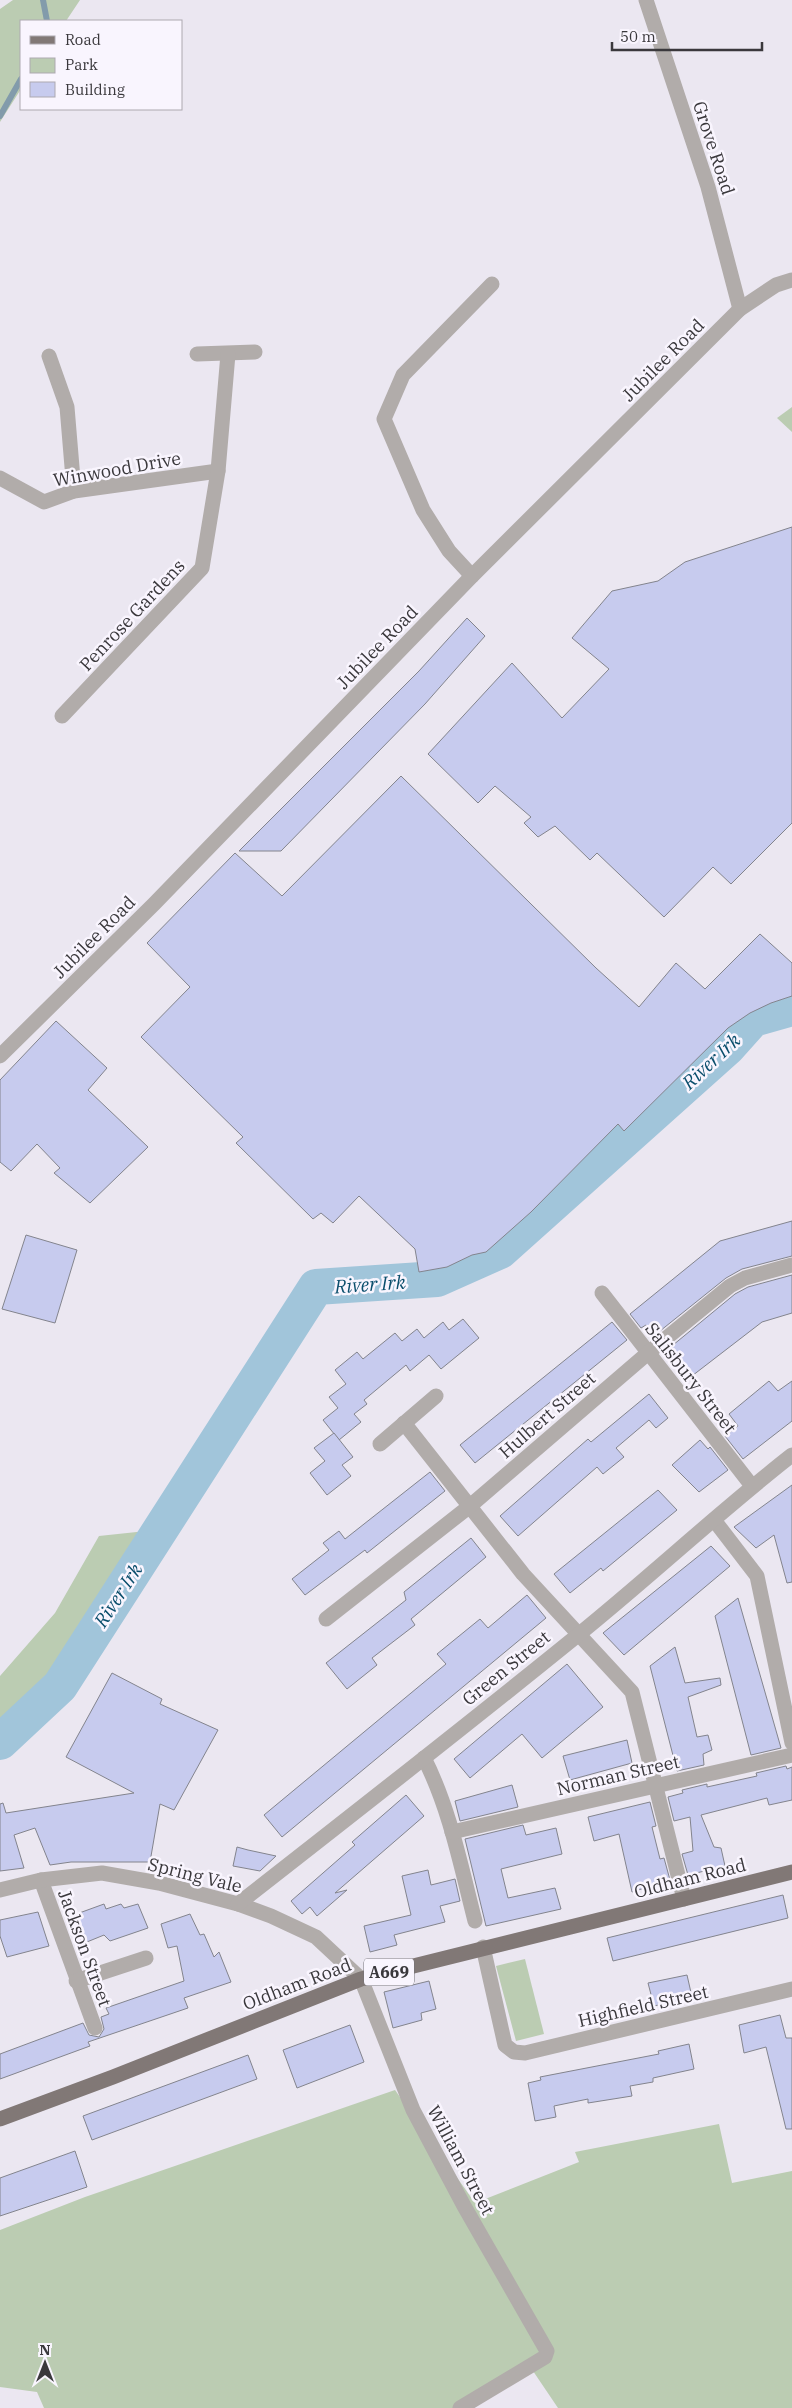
<svg xmlns="http://www.w3.org/2000/svg" width="792" height="2408" viewBox="0 0 792 2408" font-family="'IBM Plex Serif',serif">
<style>
.green{fill:#bbccb2}
.lines{fill:none;stroke-linecap:round;stroke-linejoin:round}
.stream{stroke:#829bab;stroke-width:6}
.river{stroke:#a1c5da;stroke-width:36}
.building{fill:#c7cbee;stroke:#83848d}
.street{stroke:#b1acaa;stroke-width:15}
.primary{stroke:#817876;stroke-width:15}
.labels{text-anchor:middle;dominant-baseline:central;stroke-width:5;stroke-linejoin:round;paint-order:stroke}
.shield{fill:#f9f5fe;stroke:#737176;stroke-width:1}
.shield-label{font-size:16px;font-weight:bold;fill:#3a383c}
.street-label{font-size:18px;fill:#3a383c;stroke:#f9f5fe}
.water-label{font-size:19px;font-style:italic;fill:#0a4e6c;stroke:#f9f5fe}
</style>
<rect width="100%" height="100%" fill="#ebe7f1"/>
<g class="green">
<polygon points="13,0 80,0 66,21 21,21 21,89 0,122 0,9"/>
<polygon points="792,407 792,432 777,418"/>
<polygon points="146,1531 90,1622 54,1704 0,1754 0,1676 55,1613 99,1536"/>
<polygon points="525,1959 544,2034 516,2041 496,1966"/>
<polygon points="395,2090 475,2203 579,2162 575,2152 719,2124 732,2183 792,2171 792,2408 558,2408 533,2371 460,2408 44,2408 37,2392 0,2387 0,2230 85,2197"/>
</g>
<g class="lines">
<g class="stream">
<polyline points="43,0 47,21"/>
<polyline points="0,116 21,79"/>
</g>
<polyline class="river" points="0,1742 60,1686 316,1287 437,1279 500,1251 728,1047 753,1019 792,1008"/>
</g>
<g class="building">
<polygon points="792,527 792,823 731,884 713,867 664,917 597,853 590,860 555,826 538,837 524,823 531,817 495,786 478,803 428,754 512,663 562,718 609,669 572,638 612,591 658,581 685,562"/>
<polygon points="467,618 485,636 425,704 281,851 239,851 419,671"/>
<polygon points="401,776 596,968 639,1007 676,963 705,989 760,934 792,963 792,996 771,1003 750,1013 728,1028 624,1131 618,1124 531,1212 486,1252 472,1255 447,1267 419,1272 415,1249 359,1196 333,1223 321,1213 313,1219 236,1143 243,1137 141,1037 190,987 147,943 235,853 282,896"/>
<polygon points="56,1021 107,1068 88,1090 148,1147 90,1203 54,1173 60,1168 37,1144 11,1171 0,1162 0,1080"/>
<polygon points="792,1221 792,1256 742,1269 726,1278 655,1335 646,1325 641,1328 630,1314 720,1241"/>
<polygon points="26,1235 77,1250 55,1323 2,1309"/>
<polygon points="792,1275 792,1313 762,1322 688,1379 667,1350 735,1294 748,1287"/>
<polygon points="463,1319 479,1338 441,1369 429,1355 410,1371 406,1365 364,1400 367,1404 354,1414 361,1422 339,1440 323,1420 338,1408 329,1397 346,1384 335,1370 357,1352 363,1359 395,1333 402,1341 417,1329 424,1338 443,1322 449,1330"/>
<polygon points="612,1322 627,1340 475,1463 460,1445"/>
<polygon points="769,1381 778,1391 792,1381 792,1421 743,1459 725,1436 738,1426 729,1414"/>
<polygon points="649,1394 668,1418 656,1428 649,1420 616,1448 624,1457 603,1474 597,1467 518,1536 500,1516 588,1439 591,1442"/>
<polygon points="334,1433 353,1457 342,1465 351,1476 327,1495 310,1473 325,1461 314,1448"/>
<polygon points="700,1440 708,1449 710,1447 728,1470 699,1492 672,1465"/>
<polygon points="430,1472 445,1491 367,1553 365,1550 305,1595 292,1579 329,1550 323,1543 339,1531 345,1539"/>
<polygon points="792,1485 792,1582 787,1583 774,1535 756,1548 734,1527"/>
<polygon points="658,1490 677,1510 603,1571 601,1568 570,1593 554,1574"/>
<polygon points="471,1538 486,1557 411,1619 415,1625 372,1658 377,1665 347,1689 326,1663 406,1600 404,1592"/>
<polygon points="711,1546 730,1566 624,1655 603,1633"/>
<polygon points="527,1595 546,1618 282,1837 264,1815 446,1664 437,1654 480,1619 488,1628"/>
<polygon points="738,1598 781,1748 751,1755 715,1616"/>
<polygon points="675,1647 685,1683 720,1678 721,1685 688,1697 697,1737 708,1735 712,1750 703,1754 704,1765 677,1771 650,1666"/>
<polygon points="567,1664 603,1707 542,1758 522,1734 470,1778 454,1759"/>
<polygon points="112,1673 162,1699 160,1704 218,1730 174,1810 160,1804 150,1862 71,1862 50,1865 35,1828 14,1835 24,1868 0,1871 0,1804 3,1803 6,1813 134,1793 66,1757"/>
<polygon points="627,1740 632,1763 570,1780 563,1756"/>
<polygon points="786,1766 787,1769 792,1767 792,1800 769,1805 767,1798 701,1815 714,1847 721,1848 725,1866 688,1875 682,1854 693,1851 690,1817 674,1821 668,1797 683,1793 682,1790 707,1784 707,1787 757,1776 756,1773"/>
<polygon points="512,1785 518,1807 460,1821 455,1801"/>
<polygon points="406,1795 424,1816 335,1893 347,1890 317,1916 310,1907 302,1914 291,1901 355,1845 352,1842"/>
<polygon points="650,1802 656,1826 652,1827 660,1859 664,1858 670,1880 632,1892 619,1834 594,1841 588,1817"/>
<polygon points="523,1825 526,1835 556,1828 562,1854 501,1869 508,1898 555,1888 561,1909 486,1926 465,1839"/>
<polygon points="237,1847 248,1850 276,1856 260,1871 233,1866"/>
<polygon points="428,1870 431,1885 455,1879 460,1901 440,1906 445,1922 394,1935 397,1945 370,1952 364,1926 411,1915 402,1876"/>
<polygon points="783,1895 788,1918 613,1961 607,1938"/>
<polygon points="104,1904 106,1909 121,1904 124,1908 138,1904 148,1928 110,1941 104,1935 82,1944 71,1916"/>
<polygon points="38,1912 49,1946 7,1957 0,1936 0,1920"/>
<polygon points="190,1914 200,1935 204,1934 214,1957 219,1952 231,1982 184,1998 188,2008 88,2042 90,2046 0,2079 0,2054 83,2023 89,2035 99,2037 104,2029 101,2017 109,2014 106,2008 184,1981 177,1946 168,1948 161,1924"/>
<polygon points="687,1975 692,1997 654,2006 648,1983"/>
<polygon points="429,1981 436,2009 421,2013 422,2020 393,2028 384,1992"/>
<polygon points="780,2015 786,2038 792,2038 792,2129 786,2129 766,2047 744,2053 739,2025"/>
<polygon points="350,2025 364,2062 297,2088 283,2050"/>
<polygon points="689,2044 694,2069 653,2078 653,2082 630,2086 632,2096 588,2103 588,2099 554,2106 556,2117 535,2121 528,2083 541,2080 540,2077 659,2054 658,2051"/>
<polygon points="248,2055 257,2079 92,2140 83,2116"/>
<polygon points="75,2151 87,2187 0,2216 0,2178"/>
</g>
<g class="lines">
<g class="street">
<polyline points="646,0 708,187 740,309"/>
<polyline points="197,354 255,352"/>
<polyline points="49,356 67,407 74,491"/>
<polyline points="0,478 44,502 74,491 218,471"/>
<polyline points="472,576 449,551 423,510 384,419 403,375 492,284"/>
<polyline points="62,716 202,568 218,471 228,354"/>
<polyline points="0,1056 154,904 472,576 740,309 776,285 792,280"/>
<polyline points="602,1293 752,1486"/>
<polyline points="404,1423 523,1574 632,1692 684,1899"/>
<polyline points="380,1444 436,1396"/>
<polyline points="714,1520 757,1576 792,1743"/>
<polyline points="326,1619 470,1506 648,1353 730,1286 745,1278 792,1265"/>
<path d="M424,1758C450,1809 461,1867 475,1921"/>
<polyline points="452,1832 792,1755"/>
<polyline points="41,1880 95,2028"/>
<polyline points="0,1890 41,1880 102,1873 159,1883 238,1904 271,1916 316,1937 361,1979 413,2110 464,2206 547,2351 545,2357 460,2408"/>
<path d="M238,1904C352,1815 466,1726 578,1635C651,1576 719,1512 792,1455"/>
<polyline points="483,1947 505,2045 514,2052 525,2053 792,1989"/>
<polyline points="76,1981 146,1958"/>
</g>
<polyline class="primary" points="0,2119 113,2077 361,1979 792,1872"/>
</g>
<g class="labels">
<rect class="shield" x="364" y="1958.5" width="50" height="27" rx="4"/>
<g class="shield-label">
<text x="389" y="1972">A669</text>
</g>
<g class="street-label">
<text transform="translate(714 148) rotate(72)">Grove Road</text>
<text transform="translate(663 360) rotate(-45)">Jubilee Road</text>
<text transform="translate(117 469) rotate(-10)">Winwood Drive</text>
<text transform="translate(132 615) rotate(-47)">Penrose Gardens</text>
<text transform="translate(377 647) rotate(-46)">Jubilee Road</text>
<text transform="translate(94 937) rotate(-45)">Jubilee Road</text>
<text transform="translate(691 1378) rotate(52)">Salisbury Street</text>
<text transform="translate(547 1415) rotate(-41)">Hulbert Street</text>
<text transform="translate(506 1668) rotate(-39)">Green Street</text>
<text transform="translate(618 1775) rotate(-13)">Norman Street</text>
<text transform="translate(195 1875) rotate(14)">Spring Vale</text>
<text transform="translate(690 1878) rotate(-14)">Oldham Road</text>
<text transform="translate(85 1948) rotate(70)">Jackson Street</text>
<text transform="translate(297 1984) rotate(-21)">Oldham Road</text>
<text transform="translate(643 2006) rotate(-13)">Highfield Street</text>
<text transform="translate(461 2160) rotate(62)">William Street</text>
</g>
<g class="water-label">
<text transform="translate(711 1061) rotate(-43)">River Irk</text>
<text transform="translate(370 1284) rotate(-4)">River Irk</text>
<text transform="translate(118 1595) rotate(-57)">River Irk</text>
</g>
</g>
<rect x="20" y="20" width="162" height="90" fill="#f9f5fe" stroke="#ada9b0"/>
<rect x="30" y="36" width="25" height="8" fill="#817876" stroke="#ada9b0"/>
<text x="65" y="45" font-size="15" fill="#3a383c">Road</text>
<rect x="30" y="58" width="25" height="15" fill="#bbccb2" stroke="#ada9b0"/>
<text x="65" y="70" font-size="15" fill="#3a383c">Park</text>
<rect x="30" y="82" width="25" height="15" fill="#c7cbee" stroke="#ada9b0"/>
<text x="65" y="95" font-size="15" fill="#3a383c">Building</text>
<g transform="translate(45 2363)" stroke="#f9f5fe" stroke-width="4" paint-order="stroke">
<path d="M0-4L9 19L0 12L-9 19Z" fill="#3a383c"/>
<text y="-8" font-size="14" font-weight="bold" text-anchor="middle" fill="#3a383c">N</text>
</g>
<path d="M612 42v8h150v-8" fill="none" stroke="#3a383c" stroke-width="2.5"/>
<text x="620" y="42" font-size="15" fill="#3a383c" stroke="#f9f5fe" stroke-width="4" paint-order="stroke">50 m</text>
</svg>
